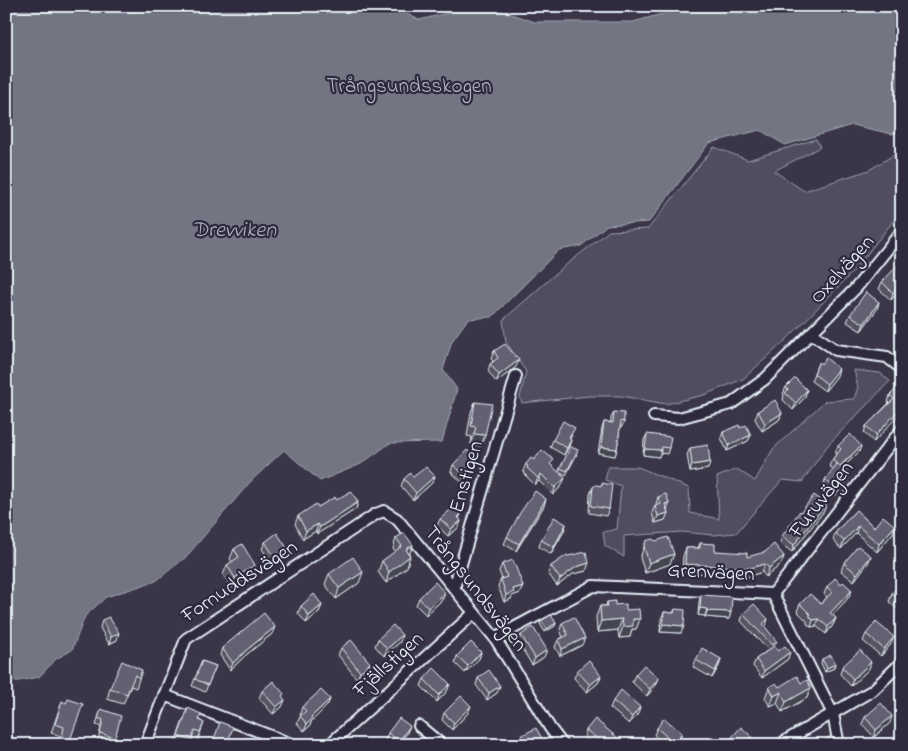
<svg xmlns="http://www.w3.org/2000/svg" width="908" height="751" viewBox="0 0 908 751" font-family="'Indie Flower',sans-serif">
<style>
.green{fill:#504e5f;stroke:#9ca0ac}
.water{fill:#737482;stroke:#a2a6b1}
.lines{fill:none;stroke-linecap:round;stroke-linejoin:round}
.minor-casing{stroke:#e8f1f8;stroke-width:14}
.minor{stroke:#2f2a3d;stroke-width:10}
.wall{fill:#555361;stroke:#e8f1f8}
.shaded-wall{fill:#45444f;stroke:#e8f1f8}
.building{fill:#636171;stroke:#e8f1f8}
.labels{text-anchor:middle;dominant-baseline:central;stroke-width:4.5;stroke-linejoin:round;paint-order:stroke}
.park-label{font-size:21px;fill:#b3b8c2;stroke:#2f2a3d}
.street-label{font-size:21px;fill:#e8f1f8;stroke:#2f2a3d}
.water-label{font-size:22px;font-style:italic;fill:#aeb2bd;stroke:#2f2a3d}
</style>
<rect width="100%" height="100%" fill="#3a3648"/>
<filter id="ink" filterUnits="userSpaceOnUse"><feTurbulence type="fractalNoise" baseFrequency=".02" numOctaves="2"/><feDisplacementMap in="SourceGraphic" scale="10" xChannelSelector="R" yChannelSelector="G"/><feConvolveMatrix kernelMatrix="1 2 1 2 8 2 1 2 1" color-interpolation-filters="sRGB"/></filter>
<g filter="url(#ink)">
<g class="green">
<polygon points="816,139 820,147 774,171 804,191 869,170 902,150 902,214 894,220 853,272 786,340 743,379 704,395 666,404 621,396 589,396 522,403 520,397 526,372 506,342 503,320 561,269 609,231 648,229 714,147 748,160"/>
<polygon points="854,370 880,373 890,381 828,445 802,482 782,480 736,533 714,535 682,532 624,536 624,557 605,546 603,532 617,529 621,486 605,480 608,467 638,467 689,488 690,513 719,519 717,477 737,469 755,481 773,449 825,401 854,399 858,387"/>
</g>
<polygon class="water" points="6,6 391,6 419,20 477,6 487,6 535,22 633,22 690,6 902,6 902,131 892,134 852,125 785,145 760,130 709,143 649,222 607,225 581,246 559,250 492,317 468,319 452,341 443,370 457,389 442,442 390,443 361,464 320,481 284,450 251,481 186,557 156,581 106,597 85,616 72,650 56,659 39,677 8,683 6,686"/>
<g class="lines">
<g class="minor-casing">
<g id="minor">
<polyline points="811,333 836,350 887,357 902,369"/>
<polyline points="654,416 679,418 731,404 765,379 856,288 902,231"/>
<polyline points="454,588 516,376"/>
<polyline points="773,594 902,429"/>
<polyline points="495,638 593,586 773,594 833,714 839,745"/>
<polyline points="164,695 294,745"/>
<polyline points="419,726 442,745"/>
<polyline points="145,745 186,639 376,514 384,511 397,519 495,638 550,728 563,745"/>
<polyline points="329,745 474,613"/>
<polyline points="782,745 785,741 873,690 902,662"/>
</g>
</g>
<use href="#minor" class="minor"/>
</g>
<g class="wall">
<polygon points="902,268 902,288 891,300 879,289 882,282"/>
<polygon points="879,302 877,309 861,331 847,322 850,315"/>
<polygon points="494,351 516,367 496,382 488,371 490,364 493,361 491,359"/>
<polygon points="818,363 837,376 825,391 811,381"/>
<polygon points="902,383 874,442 864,433 866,426 889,403 888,402 890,395"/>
<polygon points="786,387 805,397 793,410 783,400 784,395 783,394"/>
<polygon points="475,402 485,435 481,446 471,444 472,437 467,436 471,412"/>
<polygon points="758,411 782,413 779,420 762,431 755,419"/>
<polygon points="614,412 624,422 621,428 620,428 617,449 615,456 598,453 602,428 604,422 611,423 611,418"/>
<polygon points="740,428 751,435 748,441 727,451 721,438 723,432"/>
<polygon points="647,434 669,448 667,454 660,453 659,457 643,455 644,440"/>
<polygon points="572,435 570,439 569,447 564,455 550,447 553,440"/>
<polygon points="838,446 859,452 842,468 847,481 835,496 823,487 825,480 833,469 829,466 832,460 837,453 835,452"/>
<polygon points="690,448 710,462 708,469 690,472 687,455"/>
<polygon points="577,454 566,475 559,471 560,468"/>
<polygon points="534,460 552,466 562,485 553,495 539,481 535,485 525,475 525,473 523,471 526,464"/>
<polygon points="453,465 476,468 463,483 451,472"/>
<polygon points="435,476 432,483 413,500 401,486 404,479 413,477"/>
<polygon points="602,483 609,509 606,516 589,513 590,494 593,487 601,486"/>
<polygon points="658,497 667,510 665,520 655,523 652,513 655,506 656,505 656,504"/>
<polygon points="336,500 358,502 356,509 317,534 316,531 303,539 295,524 298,516 318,507"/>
<polygon points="826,504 824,511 792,552 780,543 782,536"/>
<polygon points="544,506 516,551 504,544 507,537"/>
<polygon points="856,510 874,527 895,526 893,533 877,552 856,533 841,549 833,540 835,533"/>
<polygon points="461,514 459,519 461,521 458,528 448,536 437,526 440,519"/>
<polygon points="566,524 564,531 551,554 539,547 541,540"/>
<polygon points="396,538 413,545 409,554 407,567 386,583 378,572 382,561 395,552 393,549"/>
<polygon points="646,541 674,554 670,564 645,573 640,558"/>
<polygon points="265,542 287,548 285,555 272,563 262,549"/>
<polygon points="700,543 715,551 747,557 784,556 781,564 766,577 762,572 747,577 682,572 683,556 686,548 698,548"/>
<polygon points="234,549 251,575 232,588 223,575 227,565 232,562 230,559"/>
<polygon points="568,556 586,571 573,574 557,586 548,573 551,566"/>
<polygon points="871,556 868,563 854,581 841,571 844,563"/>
<polygon points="502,564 523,586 520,593 512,596 511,599 504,602 498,586 501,579 502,579 499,571"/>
<polygon points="329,574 359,583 336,599 325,584"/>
<polygon points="841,584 852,590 849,597 832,615 836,618 833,625 826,634 816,626 811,627 807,624 807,621 797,611 800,604 821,604 827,597 824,594 827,587"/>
<polygon points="902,587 902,613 889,602 892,593"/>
<polygon points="445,593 442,600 426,615 416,605 419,598"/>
<polygon points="701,595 731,612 729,619 705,617 705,616 698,615 699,602"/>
<polygon points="607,602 626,610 640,619 636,629 632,629 630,637 619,638 618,630 597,632 596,617 600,606 606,606"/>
<polygon points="322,605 319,612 306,623 298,613 301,606"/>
<polygon points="675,609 684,626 681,633 660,632 661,619 664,612 673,613"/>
<polygon points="743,614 766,626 765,627 775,647 778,651 788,659 762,678 753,666 756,659 768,650 741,621"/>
<polygon points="102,620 117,640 109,644 100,628"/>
<polygon points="541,621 556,623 555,626 545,632 540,624"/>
<polygon points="562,623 582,645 560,656 555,647 558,640 563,637 560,630"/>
<polygon points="272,634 246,655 230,670 220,655 222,648"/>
<polygon points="866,634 891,644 881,656 863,641"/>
<polygon points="521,635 544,657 532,665 518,642"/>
<polygon points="378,639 400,642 384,656 375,646"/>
<polygon points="341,648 368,671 357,679 338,655"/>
<polygon points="481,652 479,659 465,673 455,663 457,656"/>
<polygon points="721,659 719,666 712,678 693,667 696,660"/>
<polygon points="822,659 834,668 825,672 821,663"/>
<polygon points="202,661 216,666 205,692 192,686"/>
<polygon points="842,667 869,669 851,686 840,674"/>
<polygon points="142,670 136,688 131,686 123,704 107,699 110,688"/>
<polygon points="577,671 601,676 598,683 587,692 574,678"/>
<polygon points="635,675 659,678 656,685 647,696 632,682"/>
<polygon points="478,678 497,693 487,700 476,685"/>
<polygon points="424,679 450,684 447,691 437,702 421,686"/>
<polygon points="801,683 807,698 782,712 777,703 770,706 765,698 769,687 779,687"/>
<polygon points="262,691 283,698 282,707 273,714 259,698"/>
<polygon points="330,699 327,706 311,722 310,726 304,731 297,723 301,715 300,714 302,707"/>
<polygon points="62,701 69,743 59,742 61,736 51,733"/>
<polygon points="613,701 638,714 629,724 610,708"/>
<polygon points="101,709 115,738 113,745 98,740 101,727 96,725"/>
<polygon points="444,713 468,713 452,730 442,720"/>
<polygon points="865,717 890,723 874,737 862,724"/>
<polygon points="184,718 199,720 204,723 197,742 191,740 190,745 174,745"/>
<polygon points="657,728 679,740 675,745 665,745 654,735"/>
<polygon points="586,730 620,740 619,745 593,745 584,737"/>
<polygon points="388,733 407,733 398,745 392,745 385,740"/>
<polygon points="513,740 545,744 551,745 511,745"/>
</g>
<g class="shaded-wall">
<polygon points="902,283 902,288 891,300 893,293"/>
<polygon points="879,302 877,309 861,331 864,324"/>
<polygon points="519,360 516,367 496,382 499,375"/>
<polygon points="839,369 837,376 825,391 827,384"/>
<polygon points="807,390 805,397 793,410 796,403"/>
<polygon points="902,407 902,411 874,442 876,435"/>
<polygon points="782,413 779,420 762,431 765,424"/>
<polygon points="621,421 624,422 621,428 619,428"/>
<polygon points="474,434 485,435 481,446 471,444"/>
<polygon points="751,435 748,441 727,451 729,445"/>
<polygon points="571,440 569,447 564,455 567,448"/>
<polygon points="861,446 859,452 837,473 840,467"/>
<polygon points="601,447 617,449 615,456 598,453"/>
<polygon points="645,449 661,450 659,457 643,455"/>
<polygon points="478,461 476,468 463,483 465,475"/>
<polygon points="710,462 708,469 690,472 692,465"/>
<polygon points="541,474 539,481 535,485 538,478"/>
<polygon points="850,474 847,481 835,496 837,489"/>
<polygon points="435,476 432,483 413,500 416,493"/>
<polygon points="565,478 562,485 553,495 555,488"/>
<polygon points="546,499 544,506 516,551 519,544"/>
<polygon points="358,502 356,509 317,534 320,527"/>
<polygon points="669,503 667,510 665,504"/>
<polygon points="826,504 824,511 792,552 794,545"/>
<polygon points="668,513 665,520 655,523 658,516"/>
<polygon points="461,521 458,528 448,536 451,529"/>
<polygon points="318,524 316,531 303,539 306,531"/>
<polygon points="566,524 564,531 551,554 554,547"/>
<polygon points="858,526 856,533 841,549 844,541"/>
<polygon points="895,526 893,533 877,552 879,544"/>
<polygon points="413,545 409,555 406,549"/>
<polygon points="287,548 285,555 272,563 274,556"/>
<polygon points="674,554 670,564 645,573 649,563"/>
<polygon points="410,556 407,567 386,583 389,572"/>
<polygon points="784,556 781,564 766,577 769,568"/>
<polygon points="871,556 868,563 854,581 857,574"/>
<polygon points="589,563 586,571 573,574 557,586 560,579 576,567"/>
<polygon points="685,564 765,564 762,572 747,577 682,572"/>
<polygon points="255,565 251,575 232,588 235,578"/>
<polygon points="363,572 359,583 336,599 339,588"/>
<polygon points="523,586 520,593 512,596 511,599 504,602 506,595 513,589"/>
<polygon points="852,590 849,597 828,620 830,613"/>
<polygon points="445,593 442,600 426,615 428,608"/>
<polygon points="322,605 319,612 306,623 309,616"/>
<polygon points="700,608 707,609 705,616 698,615"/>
<polygon points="707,611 731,612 729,619 705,617"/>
<polygon points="836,618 833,625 826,634 828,627"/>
<polygon points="622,619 618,630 597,632 601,621"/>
<polygon points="633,619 640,619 636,629 632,629 630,637 619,638 623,627"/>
<polygon points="768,619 766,626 761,631 763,624"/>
<polygon points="819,619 816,626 811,627 813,620"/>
<polygon points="556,623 555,626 545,632 547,629"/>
<polygon points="663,624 684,626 681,633 660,632"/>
<polygon points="275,627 272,634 246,655 230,670 233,663 249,648"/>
<polygon points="119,633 117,640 109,644 111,637"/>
<polygon points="402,635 400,642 384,656 387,649"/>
<polygon points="894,637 891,644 881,656 884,649"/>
<polygon points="585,638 582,645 560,656 562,649"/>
<polygon points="547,650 544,657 532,665 535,658"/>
<polygon points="481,652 479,659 465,673 468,666"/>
<polygon points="790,652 788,659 762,678 764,671"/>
<polygon points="721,659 719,666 712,678 715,671"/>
<polygon points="871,662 869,669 851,686 853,679"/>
<polygon points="370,663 368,671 357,679 360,672"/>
<polygon points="835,664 834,668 825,672 827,668"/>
<polygon points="601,676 598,683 587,692 590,685"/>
<polygon points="659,678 656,685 647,696 650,689"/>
<polygon points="450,684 447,691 437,702 439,695"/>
<polygon points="500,686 497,693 487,700 489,693"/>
<polygon points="811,688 807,698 782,712 786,702"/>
<polygon points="781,692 777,703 770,706 774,696"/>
<polygon points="330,699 327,706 311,722 310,726 304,731 307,724 311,717"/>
<polygon points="285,700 282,707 273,714 276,707"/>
<polygon points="471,706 468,713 452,730 454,723"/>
<polygon points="640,707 638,714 629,724 632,717"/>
<polygon points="892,716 890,723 874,737 876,730"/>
<polygon points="410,726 407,733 398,745 397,745 399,741"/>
<polygon points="682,733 679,740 675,745 673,745"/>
<polygon points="752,737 749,745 744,745"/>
</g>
<g class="building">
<polygon points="898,265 902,268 902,283 893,293 882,282"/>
<polygon points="866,292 879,302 864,324 850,315"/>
<polygon points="505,344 519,360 499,375 490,364 498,358 494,351"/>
<polygon points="826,358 839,369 827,384 814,374 818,363 822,363"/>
<polygon points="795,378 807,390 796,403 785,393 788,390 786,387"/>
<polygon points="902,383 902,407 876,435 866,426 894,399 890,395"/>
<polygon points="775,400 782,413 765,424 758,411"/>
<polygon points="475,402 492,404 485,435 474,434 476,427 471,426"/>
<polygon points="614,412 624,413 624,422 621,421 617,449 601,447 604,422 613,423"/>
<polygon points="563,421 575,428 569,438 571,440 567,448 553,440"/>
<polygon points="739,425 740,428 746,425 751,435 729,445 723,432"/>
<polygon points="647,434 671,437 669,448 662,447 661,450 645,449"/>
<polygon points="850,434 861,446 840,466 832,460 841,449 838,446"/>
<polygon points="708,445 710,462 692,465 690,448"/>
<polygon points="571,447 578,450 567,471 560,468"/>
<polygon points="467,450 478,461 465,475 453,465"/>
<polygon points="542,450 554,460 550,464 565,478 555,488 541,474 538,478 527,468 528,467 526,464 531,458 534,460"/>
<polygon points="837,464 850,474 837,489 825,480"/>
<polygon points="426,467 435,476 416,493 404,479 410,473 413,477"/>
<polygon points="602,483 612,485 609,509 591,506 593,487 596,485 602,486"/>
<polygon points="351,491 358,502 320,527 318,524 306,531 298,516 316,504 318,507 335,497 336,500"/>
<polygon points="535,491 546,499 519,544 507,537 520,513"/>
<polygon points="666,494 669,503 665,504 668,513 658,516 655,506 661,504 658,497"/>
<polygon points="814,495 826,504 794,545 782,536 800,511 801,512"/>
<polygon points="455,506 461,514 458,517 461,521 451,529 440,519"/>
<polygon points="856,510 874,527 883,516 895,526 879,544 858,526 844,541 835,533"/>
<polygon points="554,517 566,524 554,547 541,540"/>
<polygon points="277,533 287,548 274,556 265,542"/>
<polygon points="404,533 413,545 406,549 410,556 389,572 382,561 402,546 396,538"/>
<polygon points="668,537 674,554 649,563 644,547 646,541 652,539 656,541"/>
<polygon points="700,543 715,544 715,551 747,553 747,557 765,552 774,544 784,556 769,568 765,564 750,568 685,564 686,548 700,548"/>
<polygon points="242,544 255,565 235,578 227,565 239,557 234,549"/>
<polygon points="858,546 871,556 857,574 844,563"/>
<polygon points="586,552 589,563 576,567 560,579 551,566 567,555 568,556"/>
<polygon points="353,557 363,572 339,588 329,574"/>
<polygon points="513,560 523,586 513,589 514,592 506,595 501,579 507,577 502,564"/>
<polygon points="835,578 841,584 843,582 852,590 830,613 836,618 828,627 819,619 813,620 810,617 810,614 800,604 810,594 821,604 832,592 827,587"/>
<polygon points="435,582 445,593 428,608 419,598"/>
<polygon points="899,585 902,587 902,602 892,593"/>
<polygon points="314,594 322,605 309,616 301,606"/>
<polygon points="701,595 732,597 731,612 707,611 707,609 700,608"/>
<polygon points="615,601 615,605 626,604 626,610 639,609 640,619 633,619 633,626 623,627 622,619 601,621 600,606 608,606 607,602"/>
<polygon points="754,604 768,619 763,624 777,642 772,645 743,614"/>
<polygon points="675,609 685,610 684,626 663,624 664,612 674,613"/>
<polygon points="264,613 275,627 249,648 233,663 222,648"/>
<polygon points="551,615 556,623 547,629 541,621"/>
<polygon points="109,617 119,633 111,637 102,620"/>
<polygon points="574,617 585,638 562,649 558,640 568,635 562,623"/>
<polygon points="876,622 894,637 884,649 866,634"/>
<polygon points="393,625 402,635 387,649 378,639"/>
<polygon points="533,627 547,650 535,658 521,635"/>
<polygon points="351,640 370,663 360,672 341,648"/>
<polygon points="471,642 481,652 468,666 457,656"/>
<polygon points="774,646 778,651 785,646 790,652 764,671 756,659"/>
<polygon points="702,648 721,659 715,671 696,660"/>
<polygon points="860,650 871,662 853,679 842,667"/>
<polygon points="831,655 835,664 827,668 822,659"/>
<polygon points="589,660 601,676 590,685 577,671"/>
<polygon points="122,661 142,670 139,678 135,675 127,694 110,688"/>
<polygon points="202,661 216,666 208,685 195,679"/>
<polygon points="644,665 659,678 650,689 635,675"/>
<polygon points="434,668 450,684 439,695 424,679"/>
<polygon points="489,670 500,686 489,693 478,678"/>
<polygon points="797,676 801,683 807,680 811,688 786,702 781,692 774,696 769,687 776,683 779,687"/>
<polygon points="273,681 284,694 282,696 285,700 276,707 262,691"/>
<polygon points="321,690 330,699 311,717 312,719 307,724 300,716 306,711 302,707"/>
<polygon points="621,690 640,707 632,717 613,701"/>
<polygon points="461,696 471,706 454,723 444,713"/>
<polygon points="68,699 83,704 69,743 73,745 58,745 59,742 61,743 64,727 55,724 62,701 66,703"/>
<polygon points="881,703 892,716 876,730 865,717"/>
<polygon points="188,708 201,714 199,720 204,723 200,732 195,730 191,741 178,736"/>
<polygon points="101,709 121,716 115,738 100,733 103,720 98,718"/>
<polygon points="399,718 410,726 399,741 388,733"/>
<polygon points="664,718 682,733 674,743 657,728"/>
<polygon points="595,719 620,740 616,745 611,745 605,740 603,743 586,730"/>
<polygon points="220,722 233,727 227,745 212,745"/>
<polygon points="741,727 752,737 744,745 725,745"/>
<polygon points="536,728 545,744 550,741 551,745 516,745 513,740"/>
<polygon points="831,736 835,743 832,745 818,745"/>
<polygon points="246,741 254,744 254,745 244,745"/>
<polygon points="893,743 894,745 883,745"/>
</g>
</g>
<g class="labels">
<g class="park-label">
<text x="409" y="87">Trångsundsskogen</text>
</g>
<g class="street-label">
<text transform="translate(843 270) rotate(-48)">Oxelvägen</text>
<text transform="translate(467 477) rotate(-74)">Enstigen</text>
<text transform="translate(822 500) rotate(-52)">Furuvägen</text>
<text transform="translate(711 573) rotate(3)">Grenvägen</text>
<text transform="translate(240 582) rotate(-33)">Fornuddsvägen</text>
<text transform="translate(475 589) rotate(52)">Trångsundsvägen</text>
<text transform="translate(389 665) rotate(-42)">Fjällstigen</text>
</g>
<g class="water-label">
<text x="234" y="231">Drevviken</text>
</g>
</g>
<rect width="908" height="751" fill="none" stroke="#2f2a3d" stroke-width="25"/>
<rect x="12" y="12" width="883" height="726" fill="none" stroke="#e8f1f8" stroke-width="2" filter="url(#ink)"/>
</svg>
